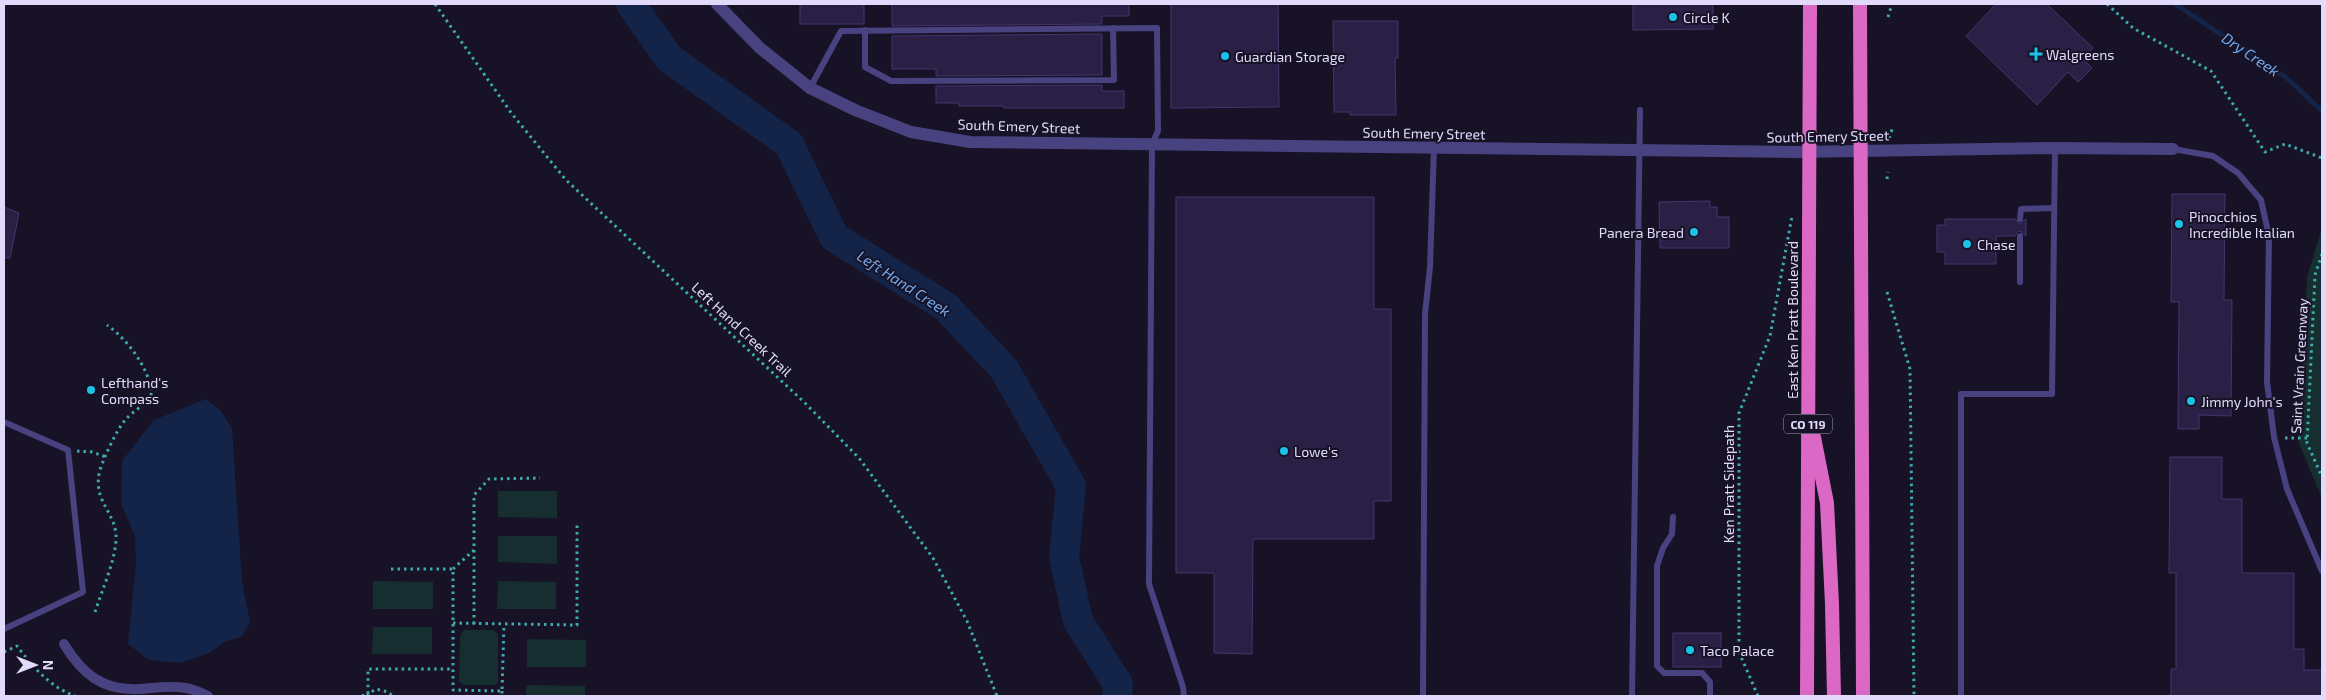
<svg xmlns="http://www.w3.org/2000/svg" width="2326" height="700" viewBox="0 0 2326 700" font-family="'Exo 2',sans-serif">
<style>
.green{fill:#162e2f}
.water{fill:#142448}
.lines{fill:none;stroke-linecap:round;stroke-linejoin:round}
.stream{stroke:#142448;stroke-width:5}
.river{stroke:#142448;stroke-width:30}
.building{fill:#2a2045;stroke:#45346e}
.path{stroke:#3daaad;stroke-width:3;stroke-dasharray:2.5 4;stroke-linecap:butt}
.service{stroke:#494280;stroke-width:6}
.pedestrian{stroke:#494280;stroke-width:10}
.minor{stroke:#494280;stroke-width:12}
.trunk{stroke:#dc68c5;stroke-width:14}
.poi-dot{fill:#1ac2e7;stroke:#171226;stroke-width:2}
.labels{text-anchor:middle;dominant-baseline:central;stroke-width:4;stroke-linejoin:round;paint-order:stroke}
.shield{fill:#171226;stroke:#a49ebb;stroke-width:1}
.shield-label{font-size:12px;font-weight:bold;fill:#e1dafb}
.poi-label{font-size:14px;fill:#e1dafb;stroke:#171226;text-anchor:start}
.street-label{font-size:14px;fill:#e1dafb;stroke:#171226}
.water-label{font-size:15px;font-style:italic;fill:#73acf0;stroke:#171226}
</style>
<rect width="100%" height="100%" fill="#171226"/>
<g class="green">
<polygon points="2322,228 2322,498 2299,444 2307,277"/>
<polygon points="498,491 557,491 557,518 498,517"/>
<polygon points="498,536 557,536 557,564 498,562"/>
<polygon points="373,581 433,582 433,609 373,609"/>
<polygon points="498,581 556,582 556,609 497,609"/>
<polygon points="373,627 432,627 432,654 372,654"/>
<polygon points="464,630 494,630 498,635 498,682 495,685 464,685 459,681 460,635"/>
<polygon points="527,639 586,640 586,667 527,667"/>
<polygon points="526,685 585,686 585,696 526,696"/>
</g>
<polygon class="water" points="206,399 221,411 232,429 242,581 250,623 241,637 226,641 209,653 180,663 149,660 128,644 136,564 135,536 121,504 122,461 154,420"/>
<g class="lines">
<polyline class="stream" points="2175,4 2288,79 2322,111"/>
<polyline class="river" points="631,4 669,58 789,144 834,237 946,307 1004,369 1071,486 1064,557 1078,621 1118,684 1117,696"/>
</g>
<g class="building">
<rect x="800" y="4" width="64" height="20"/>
<polygon points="892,4 1129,4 1129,16 1102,16 1102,24 892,26"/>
<polygon points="1171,4 1278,4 1279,107 1171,108"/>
<polygon points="1633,4 1713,4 1713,29 1633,30"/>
<polygon points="1996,4 2047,4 2093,48 2083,59 2092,68 2078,82 2068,72 2037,105 1966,36"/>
<polygon points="1333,21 1398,21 1398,58 1395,58 1396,115 1350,115 1350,112 1334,112"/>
<polygon points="1102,34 1102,75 936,76 936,69 892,69 892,36"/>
<polygon points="1102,85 1102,91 1124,91 1124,108 1004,108 1004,106 959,106 959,103 936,103 936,86"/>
<polygon points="2172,194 2225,194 2224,300 2232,300 2231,416 2199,415 2199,429 2178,429 2179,302 2171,302"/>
<polygon points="1176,197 1374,197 1374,309 1391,309 1391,501 1374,501 1374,539 1253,539 1252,654 1214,653 1214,573 1176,573"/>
<polygon points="1710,201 1710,207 1717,207 1717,217 1729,217 1729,248 1660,248 1659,202"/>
<polygon points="4,207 19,213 10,258 4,258"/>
<polygon points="1945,219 2015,219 2020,224 2026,219 2026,236 2020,231 2017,232 2015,236 1996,236 1996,264 1945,264 1945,252 1937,252 1937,225 1945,225"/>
<polygon points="2170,457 2222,457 2222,499 2242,499 2242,573 2294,573 2294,649 2304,649 2304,670 2322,670 2322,696 2171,696 2171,669 2176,669 2176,573 2169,573"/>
<rect x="1673" y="633" width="48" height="34"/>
</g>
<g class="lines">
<g class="path">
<polyline points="435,4 512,114 566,180 804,402 859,458 933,558 967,621 997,696"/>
<polyline points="2107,4 2133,28 2211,71 2265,152 2285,144 2322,158"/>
<polyline points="1888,17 1892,4"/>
<polyline points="1889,138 1893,127"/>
<polyline points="1887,179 1888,172"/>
<polyline points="2322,254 2315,275 2307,443 2322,477"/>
<polyline points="1887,292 1910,369 1914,696"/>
<polyline points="2285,438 2307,438"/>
<polyline points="77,451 92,452 106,457"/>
<polyline points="391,569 453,569 453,690 502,691 504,624"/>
<polyline points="453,569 474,550"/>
<path d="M95,612C102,590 117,557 116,535C114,510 92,500 100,470C104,457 117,429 126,419C134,410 148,404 152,392C148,367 127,339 107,325"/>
<polyline points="453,623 577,625 577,524"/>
<polyline points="474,624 474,495 489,479 540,478"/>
<path d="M4,652L17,646C33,667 50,687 75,696"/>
<polyline points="502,691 502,696"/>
<polyline points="362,696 368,694 368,669 453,669"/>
<polyline points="368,696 368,694 376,689 388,692 393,696"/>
<polyline points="1758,696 1739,652 1739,413 1770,336 1792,216"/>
</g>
<g class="service">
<polyline points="865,30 865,67 891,81 1114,80 1113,28"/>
<polyline points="810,88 841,31 1157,28 1158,131 1152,144 1149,584 1183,687 1184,696"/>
<polyline points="2173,149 2213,156 2238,173 2261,200 2269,236 2267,382 2274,437 2287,489 2322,571"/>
<polyline points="2020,219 2021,209 2053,208"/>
<polyline points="2020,236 2020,282"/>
<polyline points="4,422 68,450 83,592 4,629"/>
<polyline points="1673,517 1672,534 1663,548 1657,566 1657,666 1664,673 1702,673 1710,682 1710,696"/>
<polyline points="1423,696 1425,314 1430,267 1434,148"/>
<polyline points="1632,696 1640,110"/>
<polyline points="1961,696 1961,394 2052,394 2055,148"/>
</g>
<path class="pedestrian" d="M64,644C82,674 103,691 139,689C155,688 170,685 186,688C193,689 201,693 208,696"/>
<polyline class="minor" points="717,4 760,48 810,88 855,110 911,132 970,142 1794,152 2055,148 2173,149"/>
<g class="trunk">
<polyline points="1860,4 1863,696"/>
<polyline points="1814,437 1827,503 1832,604 1834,696"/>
<polyline points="1807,696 1810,4"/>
</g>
</g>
<g class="poi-dot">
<circle cx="1673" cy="17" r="5"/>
<path d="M2033.5 46.5h5v5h5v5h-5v5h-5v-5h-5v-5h5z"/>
<circle cx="1225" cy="56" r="5"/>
<circle cx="2179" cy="224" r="5"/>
<circle cx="1694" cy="232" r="5"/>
<circle cx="1967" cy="244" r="5"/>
<circle cx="91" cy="390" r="5"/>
<circle cx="2191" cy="401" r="5"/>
<circle cx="1284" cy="451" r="5"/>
<circle cx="1690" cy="650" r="5"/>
</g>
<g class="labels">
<rect class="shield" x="1784" y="414.5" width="48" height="19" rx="4"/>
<g class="shield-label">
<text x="1808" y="424">CO 119</text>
</g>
<g class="poi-label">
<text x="1683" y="17">Circle K</text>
<text x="2046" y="54">Walgreens</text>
<text x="1235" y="56">Guardian Storage</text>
<text x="2189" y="216">Pinocchios<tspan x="2189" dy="16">Incredible Italian</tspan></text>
<text x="1684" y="232" text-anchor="end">Panera Bread</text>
<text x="1977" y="244">Chase</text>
<text x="101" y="382">Lefthand's<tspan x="101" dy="16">Compass</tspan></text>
<text x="2201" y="401">Jimmy John's</text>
<text x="1294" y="451">Lowe's</text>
<text x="1700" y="650">Taco Palace</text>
</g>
<g class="street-label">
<text transform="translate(1019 126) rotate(2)">South Emery Street</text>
<text transform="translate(1424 133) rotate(1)">South Emery Street</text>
<text transform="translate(1828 136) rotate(-1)">South Emery Street</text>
<text transform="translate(1792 320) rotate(-90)">East Ken Pratt Boulevard</text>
<text transform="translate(742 329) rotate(43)">Left Hand Creek Trail</text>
<text transform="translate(2299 366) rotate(-87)">Saint Vrain Greenway</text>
<text transform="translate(1728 484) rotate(-90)">Ken Pratt Sidepath</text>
</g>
<g class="water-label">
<text transform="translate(2251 54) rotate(34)">Dry Creek</text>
<text transform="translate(904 283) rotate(33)">Left Hand Creek</text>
</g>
</g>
<rect width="2326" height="700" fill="none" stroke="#e1dafb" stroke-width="10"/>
<g transform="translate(35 665) rotate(90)" stroke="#171226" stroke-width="4" paint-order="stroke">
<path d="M0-4L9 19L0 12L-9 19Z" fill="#e1dafb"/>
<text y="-8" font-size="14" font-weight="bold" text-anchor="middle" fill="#e1dafb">N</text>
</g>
</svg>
